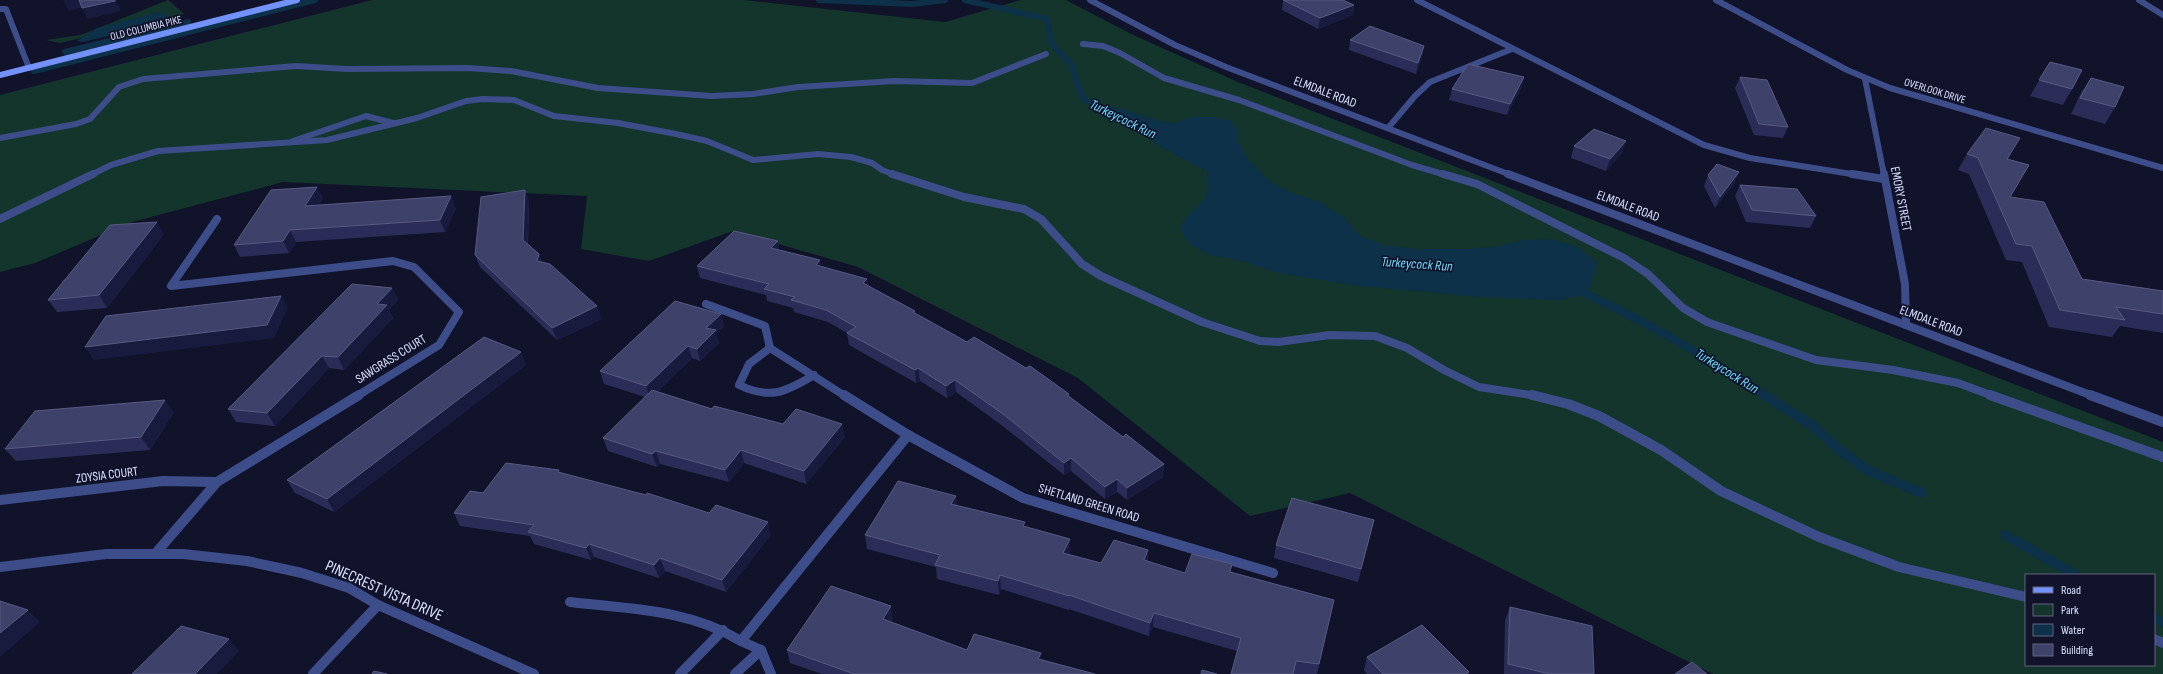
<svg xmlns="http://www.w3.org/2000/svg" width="2163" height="674" viewBox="0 0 2163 674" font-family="'Sofia Sans Condensed',sans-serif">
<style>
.green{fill:#14352c;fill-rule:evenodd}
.water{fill:#0c3149}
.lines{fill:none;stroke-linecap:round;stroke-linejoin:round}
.stream-far2{stroke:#0c3149;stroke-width:6}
.stream-far1{stroke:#0c3149;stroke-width:8}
.stream{stroke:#0c3149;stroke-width:10}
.lane-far2{stroke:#3d4d89;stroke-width:6}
.lane-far1{stroke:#3d4d89;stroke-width:8}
.lane{stroke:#3d4d89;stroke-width:10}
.street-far2{stroke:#3d4d89;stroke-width:6}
.street-far1{stroke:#3d4d89;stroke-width:8}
.street{stroke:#3d4d89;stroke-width:10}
.secondary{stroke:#7492fd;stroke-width:6}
.wall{fill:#2b2d58}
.shaded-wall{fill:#191b3e}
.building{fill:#3e416a;stroke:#575a81}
.labels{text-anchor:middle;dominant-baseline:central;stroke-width:3.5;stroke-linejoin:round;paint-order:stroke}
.far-street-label{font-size:11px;fill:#dbe0ff;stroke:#11132b}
.street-label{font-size:13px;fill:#dbe0ff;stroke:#11132b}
.water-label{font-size:14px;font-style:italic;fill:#6bddfd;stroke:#11132b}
.near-street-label{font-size:16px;fill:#dbe0ff;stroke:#11132b}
</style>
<rect width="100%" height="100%" fill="#11132b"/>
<g class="green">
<polygon points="168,0 184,14 60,43 46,40 81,35"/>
<path d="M372,0H743L945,22L1021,0H1066L1131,34L1238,82L2163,442V674H1713L1350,493L1250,516L1078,378L858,267L733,231L649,261L581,249L587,196L283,182L132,222L35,263L0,272V95ZM2026,575H2154V665H2026Z"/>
</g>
<g class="water">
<polygon points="158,12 166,14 169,19 160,23 83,42 77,41 97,28"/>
<polygon points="1093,103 1122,109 1162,122 1177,123 1190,117 1214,117 1231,121 1237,129 1238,141 1248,159 1272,183 1292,193 1320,202 1346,219 1360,236 1383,245 1414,249 1464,249 1494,247 1524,240 1552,239 1578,247 1598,263 1587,294 1560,300 1480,297 1350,285 1278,273 1245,262 1207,254 1190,244 1181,232 1180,228 1187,217 1205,198 1208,190 1207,171 1155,144 1151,135 1139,125 1096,107"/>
</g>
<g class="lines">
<g class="stream-far2">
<polyline points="819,0 912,4 945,0"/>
<polyline points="965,0 1047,19 1051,43 1071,64 1083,99 1093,103 1096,107 1144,127"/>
<polyline points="65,52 188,22"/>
<polyline points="34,71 315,0"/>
</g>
<path class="stream-far1" d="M1577,290C1643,319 1705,356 1766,396"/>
<g class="stream">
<polyline points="1764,395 1813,426 1838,449 1867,470 1922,493"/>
<polyline points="2005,535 2076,575"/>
<polyline points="2154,618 2163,622"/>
</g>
<g class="lane-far2">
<polyline points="1417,0 1704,145 1750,158 1858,175"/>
<polyline points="1083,44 1103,46 1120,53 1164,78 1239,100 1412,165 1446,175"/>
<polyline points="1388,128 1415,96 1430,82 1512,49"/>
<polyline points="0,138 76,124 90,119 119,87 143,79 296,66 347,69 468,68 511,71 598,88 712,96 753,94 798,87 894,81 972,83 1046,54"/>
<polyline points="293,141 366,116 393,123"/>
<polyline points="91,175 111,165 158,151 327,140 417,118 466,101 482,99 514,100 554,116 618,123 676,134 707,141 753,160 818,154 851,157 872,163 882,170 895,175"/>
</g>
<g class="lane-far1">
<polyline points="892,174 964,197 1024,209 1041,219 1082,264 1101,276 1202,322 1260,341 1278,342 1330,335 1375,336 1407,348 1444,370 1479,387 1537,396"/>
<polyline points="1443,174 1477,184 1624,258 1648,274 1683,308 1707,322 1816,360 1893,370 1958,383 1993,396"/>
<polyline points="1852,174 1884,179"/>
<polyline points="0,219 93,174"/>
</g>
<g class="lane">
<polyline points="1532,395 1568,404 1599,416 1661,450 1721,491 1819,537 1899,567 2026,597"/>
<polyline points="1990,395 2163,457"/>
<polyline points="2154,639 2163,643"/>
</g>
<g class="street-far2">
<polyline points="1090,0 1175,45 1226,67 1511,175"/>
<polyline points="1716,0 1847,70 1890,88 2163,168"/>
<polyline points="2139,0 2163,15"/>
<polyline points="0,9 6,9 29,68"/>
<polyline points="1865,79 1884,175"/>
</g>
<g class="street-far1">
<polyline points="1508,174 2093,396"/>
<polyline points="1884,174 1905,284 1906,325"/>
<polyline points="217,219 171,286 393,261 414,267 459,312 439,345 357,396"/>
<polyline points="706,304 765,326 770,348 845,396"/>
<path d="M770,348L749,364L739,385C770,400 786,392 814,375"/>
</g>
<g class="street">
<polyline points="844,395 908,435 1023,498 1273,573"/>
<polyline points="2090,395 2163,422"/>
<polyline points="0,500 163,481 217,482"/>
<polyline points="155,554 217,482 359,395"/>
<polyline points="0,567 106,554 183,554 247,561 302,573 349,588 378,605 534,674"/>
<path d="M570,602C629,609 689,609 741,641"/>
<polyline points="313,674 378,605"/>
<polyline points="680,674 723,630"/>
<polyline points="735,674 761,650"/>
<polyline points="771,674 761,650 741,641 908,435"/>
</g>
<polyline class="secondary" points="0,75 297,0"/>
</g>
<g class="wall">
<polygon points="1283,0 1354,5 1353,15 1318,29 1282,10"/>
<polygon points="1350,40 1424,46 1422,57 1416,74 1349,50"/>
<polygon points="2050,62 2072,89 2063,105 2030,96"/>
<polygon points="1524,77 1521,88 1507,115 1449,100 1452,89"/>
<polygon points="1740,77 1788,127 1783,138 1754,135 1735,88"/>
<polygon points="2091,78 2115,107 2105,124 2071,114 2081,93"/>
<polygon points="1574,146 1622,153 1606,171 1571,158"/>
<polygon points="1967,154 2011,154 2008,159 2029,165 2010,197 2082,279 2163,291 2163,333 2120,326 2112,337 2049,327 2022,262 2006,260 1969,174 1958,170"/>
<polygon points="1708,175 1735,183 1715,208 1704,186"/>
<polygon points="1740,185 1816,216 1810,228 1746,222 1735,196"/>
<polygon points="525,190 529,202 528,244 539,254 542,262 602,319 557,340 480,267 475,255"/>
<polygon points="323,198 319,205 456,208 445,232 296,242 289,253 240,257 234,245"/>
<polygon points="164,234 107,308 57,312 48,300"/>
<polygon points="778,241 779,250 820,260 821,266 867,279 868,286 916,314 967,342 1069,394 1069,396 1123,437 1164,464 1163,477 1127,500 1117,492 1105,499 1071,471 1064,475 1004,427 956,392 947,398 920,381 916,383 849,345 847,333 828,322 794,312 793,308 767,301 766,295 700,278 697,266"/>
<polygon points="392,288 398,300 389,310 393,318 344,370 329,368 275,426 236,422 228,409"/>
<polygon points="721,314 724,326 716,334 719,343 700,361 692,358 657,392 712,409 845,437 806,484 744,463 729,482 660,464 657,467 608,451 603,438 645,397 604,384 600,371"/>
<polygon points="526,365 334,512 295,493 287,480"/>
<polygon points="174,412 150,450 16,461 5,449"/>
<polygon points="560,473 771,535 726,592 665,571 659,578 594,557 591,560 534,544 530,536 460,526 454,513 483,493"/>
<polygon points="957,506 1025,526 1070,553 1069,555 1101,563 1148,550 1148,561 1185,573 1231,572 1334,600 1317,674 1231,674 1237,651 1153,627 1149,636 1069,609 1069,610 1001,589 999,595 937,579 936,567 867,549 865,535"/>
<polygon points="1374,520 1358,582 1274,558 1276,545"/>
<polygon points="1510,607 1594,674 1504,674 1505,620"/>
<polygon points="893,619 891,622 967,650 1041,653 1041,659 1095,674 822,674 790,663 787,650"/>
<polygon points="1367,657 1469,672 1468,674 1367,674 1364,670"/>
</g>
<g class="shaded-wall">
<polygon points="63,0 79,0 83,7 69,11"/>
<polygon points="116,0 121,11 88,19 82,8"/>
<polygon points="1354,5 1353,15 1318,29 1320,18"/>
<polygon points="1424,46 1422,57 1416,74 1418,63"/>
<polygon points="1524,77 1521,88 1507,115 1510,104"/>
<polygon points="2020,138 2011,154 1998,174 2007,159"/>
<polygon points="1626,141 1622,153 1606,171 1610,159"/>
<polygon points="1739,172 1735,183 1715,208 1720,197"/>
<polygon points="317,187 323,198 311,218 305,206"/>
<polygon points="525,190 529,202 527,252 523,240"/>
<polygon points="451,196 456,208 445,232 440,220"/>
<polygon points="157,222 164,234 107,308 99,295"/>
<polygon points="290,230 296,242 289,253 283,241"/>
<polygon points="778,241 780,253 771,248"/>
<polygon points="539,254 543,267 537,261"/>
<polygon points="820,260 822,272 816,265"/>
<polygon points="867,279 869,291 863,283"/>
<polygon points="392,288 398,300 389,310 393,318 344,370 338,357 377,304"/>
<polygon points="281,296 288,308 274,338 94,360 85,347"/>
<polygon points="597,306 602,319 557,340 552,328"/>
<polygon points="721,314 724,326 716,334 719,343 700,361 697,349 706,328"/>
<polygon points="688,346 692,358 650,399 646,386"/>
<polygon points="521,352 526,365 334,512 327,499"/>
<polygon points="322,356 329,368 275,426 267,413"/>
<polygon points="918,368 920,381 916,383 915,370"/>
<polygon points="955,380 956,392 947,398 946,386"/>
<polygon points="165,400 174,412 150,450 141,437"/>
<polygon points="842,424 845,437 806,484 804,471"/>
<polygon points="741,450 744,463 729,482 725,470"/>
<polygon points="656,451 660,464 657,467 652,454"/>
<polygon points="1071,458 1071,471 1064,475 1064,463"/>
<polygon points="1164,464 1163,477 1127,500 1127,488"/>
<polygon points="1117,479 1117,492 1105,499 1105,487"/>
<polygon points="956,496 958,510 951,504"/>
<polygon points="768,522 771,535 726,592 722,580"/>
<polygon points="1070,539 1070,553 1063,567 1063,553"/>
<polygon points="589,544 594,557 591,560 586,548"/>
<polygon points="1148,550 1147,564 1144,560"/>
<polygon points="660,558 665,571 659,578 654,565"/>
<polygon points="1000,575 1001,589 999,595 998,581"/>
<polygon points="891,606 893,619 885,632 883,619"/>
<polygon points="28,610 40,622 0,657 0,633"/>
<polygon points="1154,613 1153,627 1149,636 1150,623"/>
<polygon points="229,639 239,651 217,674 195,674"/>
<polygon points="1041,653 1041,666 1038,659"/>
</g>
<g class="building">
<polygon points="79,0 115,0 115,1 82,8"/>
<polygon points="1283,0 1343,0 1354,5 1320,18"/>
<polygon points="1370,26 1424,46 1418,63 1350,40"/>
<polygon points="2050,62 2082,70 2072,89 2039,80"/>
<polygon points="1468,64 1524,77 1510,104 1452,89"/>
<polygon points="1740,77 1767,80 1788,127 1759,124"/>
<polygon points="2091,78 2124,87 2115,107 2080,98"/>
<polygon points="1986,128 2020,138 2007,159 2029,165 2010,197 2044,202 2082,279 2163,291 2163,314 2116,307 2125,320 2060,310 2032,246 2016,244 1978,158 1967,154"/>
<polygon points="1594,129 1626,141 1610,159 1574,146"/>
<polygon points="1717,164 1739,172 1720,197 1708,175"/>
<polygon points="1740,185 1797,189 1816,216 1752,210"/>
<polygon points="317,187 305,206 451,196 440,220 290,230 283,241 234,245 271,190"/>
<polygon points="525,190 523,240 539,254 537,261 550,264 597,306 552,328 475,255 481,197"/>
<polygon points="157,222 99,295 48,300 110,225"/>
<polygon points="734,231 778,241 771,248 820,260 816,265 867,279 863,283 915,311 913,312 967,342 974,337 1026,368 1030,366 1069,394 1067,395 1123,437 1126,434 1164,464 1127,488 1117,479 1105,487 1071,458 1064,463 1003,414 955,380 946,386 918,368 915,370 847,333 856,327 826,310 791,300 795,297 764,289 769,284 697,266"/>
<polygon points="352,284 392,288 377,304 387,305 338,357 322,356 267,413 228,409"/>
<polygon points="281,296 267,325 85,347 106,316"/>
<polygon points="675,301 721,314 706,328 716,330 697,349 688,346 646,386 600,371"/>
<polygon points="484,337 521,352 327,499 287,480"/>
<polygon points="652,390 712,409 714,406 783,424 796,409 842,424 804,471 741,450 725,470 656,451 652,454 603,438"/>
<polygon points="165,400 141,437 5,449 35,411"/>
<polygon points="506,463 559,470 558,472 646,495 647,493 709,513 716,505 768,522 722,580 660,558 654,565 589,544 586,548 528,532 534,525 454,513 470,491 483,493"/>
<polygon points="898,481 956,496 951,504 1025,522 1023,526 1070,539 1063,553 1101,563 1114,540 1148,550 1144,560 1185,573 1192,554 1232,564 1230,572 1334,600 1319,664 1296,661 1293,674 1231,674 1241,638 1154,613 1150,623 1069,595 1069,596 1000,575 998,581 935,565 940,555 865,535"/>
<polygon points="1292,498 1374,520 1361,569 1276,545"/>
<polygon points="831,586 891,606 883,619 967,650 974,634 1041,653 1038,659 1095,674 854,674 787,650"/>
<polygon points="0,601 28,610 0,633"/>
<polygon points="1510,607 1592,626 1594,674 1550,674 1508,664"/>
<polygon points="1422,625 1469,672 1465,674 1383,674 1367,657"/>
<polygon points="181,626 229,639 195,674 132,674"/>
<polygon points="1692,662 1707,674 1675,674"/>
<polygon points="1202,670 1217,674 1201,674"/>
<polygon points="374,671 387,674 372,674"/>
</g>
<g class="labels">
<g class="far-street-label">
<text transform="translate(146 28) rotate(-14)">OLD COLUMBIA PIKE</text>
<text transform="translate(1935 91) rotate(17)">OVERLOOK DRIVE</text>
</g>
<g class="street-label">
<text transform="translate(1325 92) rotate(21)">ELMDALE ROAD</text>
<text transform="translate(1901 199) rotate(79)">EMORY STREET</text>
<text transform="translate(1628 206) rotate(21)">ELMDALE ROAD</text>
<text transform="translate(1931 321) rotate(21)">ELMDALE ROAD</text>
<text transform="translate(391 359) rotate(-32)">SAWGRASS COURT</text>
<text transform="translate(107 475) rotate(-7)">ZOYSIA COURT</text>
<text transform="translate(1089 503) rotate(17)">SHETLAND GREEN ROAD</text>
</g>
<g class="water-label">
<text transform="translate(1123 119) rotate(26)">Turkeycock Run</text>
<text transform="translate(1417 264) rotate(4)">Turkeycock Run</text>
<text transform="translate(1727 371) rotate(32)">Turkeycock Run</text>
</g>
<g class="near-street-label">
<text transform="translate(384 591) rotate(24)">PINECREST VISTA DRIVE</text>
</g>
</g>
<rect x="2025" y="574" width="130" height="92" fill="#11132b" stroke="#626580"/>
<rect x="2033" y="587" width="20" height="6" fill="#7492fd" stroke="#626580"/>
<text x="2061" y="594" font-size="12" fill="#dbe0ff">Road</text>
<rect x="2033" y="604" width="20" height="12" fill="#14352c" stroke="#626580"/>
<text x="2061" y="614" font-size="12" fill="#dbe0ff">Park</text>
<rect x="2033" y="624" width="20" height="12" fill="#0c3149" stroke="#626580"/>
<text x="2061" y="634" font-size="12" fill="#dbe0ff">Water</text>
<rect x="2033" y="644" width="20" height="12" fill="#3e416a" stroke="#626580"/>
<text x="2061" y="654" font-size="12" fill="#dbe0ff">Building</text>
</svg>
